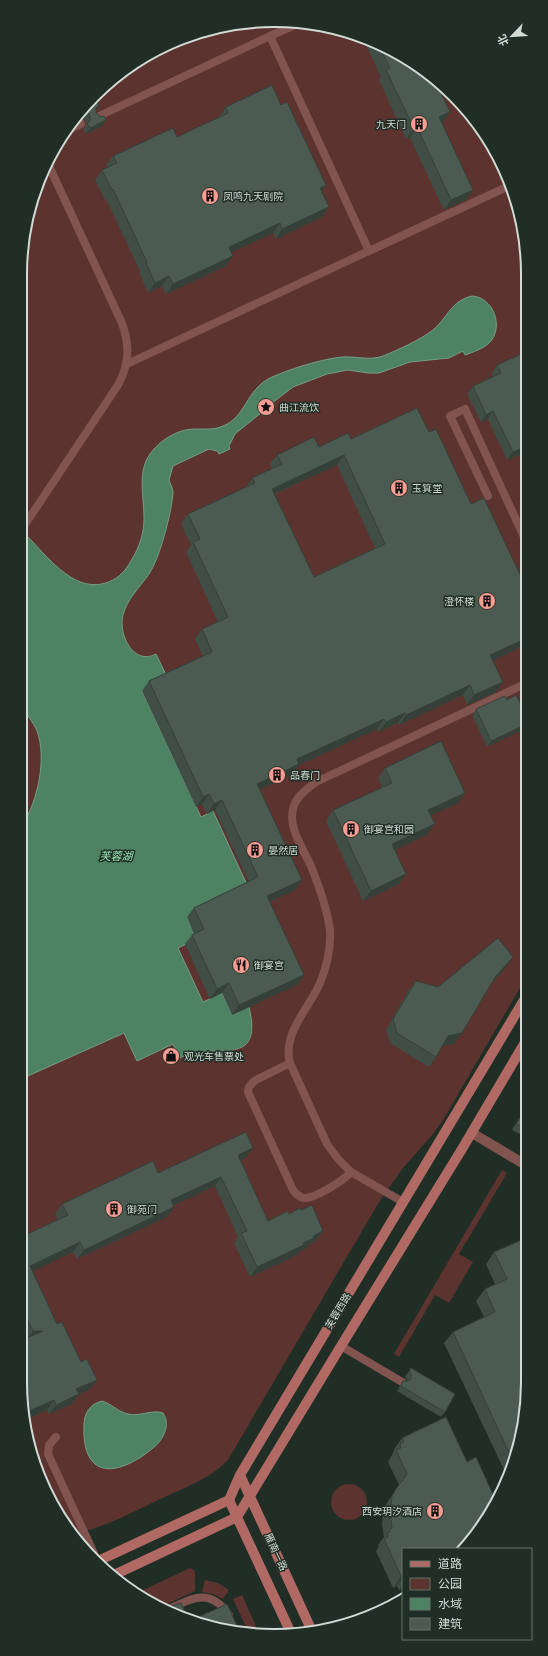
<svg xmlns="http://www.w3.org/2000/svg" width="548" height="1656" viewBox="0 0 548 1656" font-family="'Archivo Narrow','Noto Sans SC',sans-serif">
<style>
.green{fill:#5c332f}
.water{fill:#4d8262;stroke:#759d84}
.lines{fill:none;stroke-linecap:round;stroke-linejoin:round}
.lane{stroke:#815450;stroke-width:8}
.street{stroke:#815450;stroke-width:10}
.secondary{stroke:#b16a63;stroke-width:10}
.wall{fill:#414e46;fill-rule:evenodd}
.shaded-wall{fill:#354039}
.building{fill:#4c5b51;stroke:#354039;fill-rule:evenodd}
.labels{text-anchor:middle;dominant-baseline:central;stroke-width:3;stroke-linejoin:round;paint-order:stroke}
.poi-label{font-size:10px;fill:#d2dbd5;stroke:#202e25;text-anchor:start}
.street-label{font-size:10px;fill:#d2dbd5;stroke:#202e25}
.water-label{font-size:11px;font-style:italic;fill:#97e8b6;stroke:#202e25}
.rim{fill:none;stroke:#d2dbd5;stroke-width:2}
</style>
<rect width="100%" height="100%" fill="#202e25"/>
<g class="green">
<path d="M225,25H324L401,54L454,95L502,162L526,241L524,981L443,1120L433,1134L403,1168L379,1202L228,1460C209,1480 181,1489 156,1501C129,1514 103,1528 73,1534L39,1479L20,1382L25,224L63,133L133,63Z"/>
<polygon points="502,1170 507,1173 459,1254 473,1262 449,1303 435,1295 399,1357 394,1354"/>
<circle cx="349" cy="1502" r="18"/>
<polygon points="190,1568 195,1571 195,1591 159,1608 139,1592"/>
<polygon points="205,1580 218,1583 229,1590 223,1599 213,1594 202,1592"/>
<polygon points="242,1595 259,1633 249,1633 233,1599"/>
</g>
<g class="water">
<path d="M472,296C493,297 505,327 489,343C483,349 473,352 465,355L463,351L449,358L410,362L379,373H368L348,370L327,374L293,387L272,403L269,398L257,404L261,413L235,434L229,446L230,449L219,454L217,451L209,449L173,466L169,480C170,484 173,488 173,492C172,511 160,558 149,574C140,587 127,599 123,615C118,634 133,666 156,654L168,679L142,691L201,817L213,811L249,889L187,917L197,939L178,948L203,1002L222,993L232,1015L249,1007C265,1073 209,1039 180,1058L173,1044L137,1061L124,1033L21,1079L22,825C38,802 47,757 37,731C34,723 24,712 23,704C21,693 23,668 23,655C23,615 23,574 24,533C47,555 76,599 113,580C122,575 128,567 132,559C140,546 144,533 144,518C144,497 137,472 150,454C160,440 178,429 195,429C205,429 214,430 223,426C246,417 246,390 270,378C289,369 322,359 342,357C356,356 370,361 383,356C400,349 418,341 433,330C448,317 451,301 472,296Z"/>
<path d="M102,1401C112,1404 118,1412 128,1414C140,1417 152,1409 163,1413C168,1420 167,1429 163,1436C159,1445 149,1451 141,1457C105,1480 82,1469 84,1425C84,1413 90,1404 102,1401Z"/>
</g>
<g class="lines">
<g class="lane">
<polyline points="270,36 295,25"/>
<polyline points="97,117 270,36 369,251 127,364"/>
<polyline points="63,133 81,124"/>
<polyline points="369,251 509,186"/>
<polyline points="488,496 450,416 465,409 525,539"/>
<path d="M24,526L118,385C130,364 130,343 121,321L49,166"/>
<path d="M290,1063L254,1081L249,1087L248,1092L293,1190C296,1194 300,1198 305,1198C316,1198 344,1180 351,1172"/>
<path d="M403,1202L351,1172L338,1159L327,1144L290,1063C282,1033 309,1009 320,983C327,966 331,948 330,930C327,907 319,886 311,866C303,848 288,828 293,809C296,796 307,789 316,782L525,684"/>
<polyline points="341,1346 402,1382"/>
<polyline points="56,1437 49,1445 48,1454 97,1560"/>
<path d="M165,1611C191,1599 209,1586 229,1615"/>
</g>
<polyline class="street" points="472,1133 524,1164"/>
<g class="secondary">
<polyline points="240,1475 311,1629"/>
<polyline points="229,1500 290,1631"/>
<polyline points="98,1561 229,1500 240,1475 524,1000"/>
<polyline points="116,1574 237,1517 341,1346 462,1149 524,1044"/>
</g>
</g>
<g class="wall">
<polygon points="364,40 401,54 450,112 442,123 473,190 466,200 444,210 410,138 406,139 379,80 381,77"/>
<polygon points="96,100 96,113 106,120 102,126 86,134 83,129 86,126 86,122 84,119 79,119 78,118"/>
<polygon points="281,105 326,185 322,191 329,207 322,217 276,239 273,233 231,252 226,266 166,294 162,286 148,293 139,272 140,271 106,199 105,200 95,180 102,170 107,168 106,165 113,156 177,137 219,117 226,107"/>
<polygon points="526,352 525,452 507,460 488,419 481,422 467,394 473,386 493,377 492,373 497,365"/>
<path d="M429,432L471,504L525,585V645L493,660L496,692L467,705L463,695L399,725L398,723L379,732L377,729L299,765L293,774L260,789L302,880L295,890L270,902L304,975L297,985L232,1015L222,993L210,999L185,944L192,935L194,934L187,917L194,908L249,882L215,810L207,814L202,804L196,807L142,691L149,681L203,656L195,639L202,629L218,622L186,552L191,545L181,524L188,514L246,488L252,478L272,469L270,464L277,455L319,447L351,439ZM337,465L375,548L314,577L275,494Z"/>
<polygon points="507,700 525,713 487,747 472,715 476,709"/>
<polygon points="385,768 458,803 431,815 428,834 395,850 406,874 399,884 363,901 326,821 333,810 382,788 378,778"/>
<polygon points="506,967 492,983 454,1044 442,1046 436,1057 429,1067 390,1043 386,1030 408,991 416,981 438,987"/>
<polygon points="524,1110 524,1136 512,1130"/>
<polygon points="246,1157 240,1160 268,1221 301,1210 323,1231 316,1241 310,1244 307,1248 300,1251 297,1255 250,1277 234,1243 238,1237 215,1186 173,1206 167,1217 77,1259 73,1252 32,1271 57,1324 81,1362 97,1380 90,1389 78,1395 72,1404 49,1414 47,1410 27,1419 20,1382 25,1339 20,1328 21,1237 58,1220 55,1214 62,1204 158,1173"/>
<polygon points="524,1239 523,1432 506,1474 444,1343 453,1332 484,1317 476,1301 485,1289 495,1284 486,1264 494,1252"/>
<polygon points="411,1368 445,1412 441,1417 397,1391 403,1381 407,1381 407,1380 405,1377"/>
<polygon points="446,1417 403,1549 403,1588 399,1590 397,1586 393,1588 376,1551 379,1547 378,1545 384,1537 382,1524 384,1508 388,1501 399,1485 388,1462 394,1451 394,1449 402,1438"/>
</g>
<g class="shaded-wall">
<polygon points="450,112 443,122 432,127 439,117"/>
<polygon points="83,113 88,113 84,119 79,119"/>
<polygon points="106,120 102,126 86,134 90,128"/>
<polygon points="417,127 410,138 406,139 414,129"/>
<polygon points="326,185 319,195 320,188"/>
<polygon points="473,190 466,200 444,210 451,200"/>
<polygon points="329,207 322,217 276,239 282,229"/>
<polygon points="280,223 273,233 222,257 229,247"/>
<polygon points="233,256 226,266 166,294 173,284"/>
<polygon points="169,276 162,286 148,293 155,283"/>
<polygon points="493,411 488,419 481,422 486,415"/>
<polygon points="525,447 525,452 507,460 513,452"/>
<polygon points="344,455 337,465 265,498 272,489"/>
<polygon points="525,639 525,645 483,665 490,655"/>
<polygon points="503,682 496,692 467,705 474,695"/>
<polygon points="470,685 463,695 399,725 406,715"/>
<polygon points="405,713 398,723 379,732 386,722"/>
<polygon points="384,719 377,729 299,765 293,774 250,794 257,784 297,759"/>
<polygon points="525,725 525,729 487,747 491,741"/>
<polygon points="465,793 458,803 421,820 428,810"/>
<polygon points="209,794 202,804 196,807 203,797"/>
<polygon points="222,800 215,810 207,814 214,804"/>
<polygon points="435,824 428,834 385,855 392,844"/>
<polygon points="406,874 399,884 363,901 371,891"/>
<polygon points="302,880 295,890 260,906 267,896"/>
<polygon points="513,957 506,967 488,987 496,976"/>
<polygon points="304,975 297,985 232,1015 239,1005"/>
<polygon points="229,983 222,993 210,999 217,989"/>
<polygon points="462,1033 454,1044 441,1046 448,1036"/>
<polygon points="253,1148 246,1157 231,1165 238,1155"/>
<polygon points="221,1177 215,1186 164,1210 171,1200"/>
<polygon points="174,1207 167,1217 77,1259 84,1250"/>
<polygon points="323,1231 316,1241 310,1244 307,1248 300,1251 297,1255 250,1277 257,1267 303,1243 313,1236"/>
<polygon points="80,1242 73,1252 23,1276 30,1266"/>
<polygon points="33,1331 43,1331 26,1341"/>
<polygon points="97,1380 90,1389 78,1395 72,1404 49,1414 56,1405 76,1389"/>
<polygon points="54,1400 47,1410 27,1419 27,1417 31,1410"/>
<polygon points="403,1575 403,1578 397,1586 393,1588 401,1576"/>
<polygon points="403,1584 403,1588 399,1590"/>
</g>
<g class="building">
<polygon points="379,46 401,54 435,80 450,112 439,117 473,190 451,200 417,127 414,129 386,70 390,68"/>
<polygon points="272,85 281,105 287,102 326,185 320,188 329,207 282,229 280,223 229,247 233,256 173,284 169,276 155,283 146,263 147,262 113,189 112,190 102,170 117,163 113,156 173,128 177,137 228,113 226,107"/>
<polygon points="96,100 99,106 96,108 96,113 100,117 104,116 106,120 90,128 87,123 90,121 90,116 88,113 83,113"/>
<polygon points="526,352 525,447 513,452 493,411 486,415 473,386 501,373 497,365"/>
<path d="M417,408L429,432L436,429L471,504L484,498L525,585V639L490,655L503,682L474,695L470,685L406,715L405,713L386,722L384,719L297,759L299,764L257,784L302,880L267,896L304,975L239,1005L229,983L217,989L192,935L204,929L194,908L258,877L222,800L214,804L209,794L203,797L149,681L212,652L202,629L228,617L193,542L200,539L188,514L255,483L252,478L282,464L277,455L314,437L319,447L348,433L351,439ZM344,455L385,544L314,577L272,489Z"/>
<polygon points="516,695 525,713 525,725 491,741 476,709 505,696 507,700"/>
<polygon points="441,741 465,793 428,810 435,824 392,844 406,874 371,891 333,810 392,783 385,768"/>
<polygon points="498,938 513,957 496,976 462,1033 448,1036 436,1057 397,1033 393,1019 416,981 438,987"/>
<polygon points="524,1111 524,1128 516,1124"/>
<polygon points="246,1132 253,1148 238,1155 268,1221 288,1211 289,1214 300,1208 301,1210 312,1205 323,1231 313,1236 314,1238 303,1243 304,1245 257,1267 241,1233 247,1231 221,1177 171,1200 174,1207 84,1250 80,1242 30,1266 57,1324 62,1322 81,1362 87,1359 97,1380 76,1389 79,1394 56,1405 54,1400 31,1410 21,1388 20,1382 20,1341 43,1331 33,1331 20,1304 21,1237 68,1215 62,1204 153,1161 158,1173"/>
<polygon points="524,1239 523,1432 512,1459 453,1332 495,1312 485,1289 507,1279 494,1252"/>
<polygon points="411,1368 455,1394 445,1412 401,1386 403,1381 408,1381 411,1379 411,1374 409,1372"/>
<polygon points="446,1417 467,1462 476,1457 495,1499 485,1523 459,1549 403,1549 403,1575 401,1576 384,1539 388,1537 387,1533 390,1532 389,1530 392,1528 390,1512 392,1496 396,1489 407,1474 396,1450 401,1448 400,1444 404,1442 402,1438"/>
<polygon points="181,1603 188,1618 163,1610 171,1606"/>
<polygon points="227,1604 241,1634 194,1619"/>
</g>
<defs>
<g id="building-disc" transform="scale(0.9)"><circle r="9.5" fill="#f59c93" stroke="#202e25"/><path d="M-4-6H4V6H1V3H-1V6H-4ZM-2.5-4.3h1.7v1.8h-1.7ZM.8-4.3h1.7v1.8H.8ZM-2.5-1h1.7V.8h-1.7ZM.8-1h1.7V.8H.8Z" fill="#111"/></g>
<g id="sight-disc" transform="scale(0.9)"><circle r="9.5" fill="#f59c93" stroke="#202e25"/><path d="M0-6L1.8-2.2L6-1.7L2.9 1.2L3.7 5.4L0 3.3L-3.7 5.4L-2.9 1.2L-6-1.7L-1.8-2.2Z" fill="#111"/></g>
<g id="restaurant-disc" transform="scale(0.9)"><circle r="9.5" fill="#f59c93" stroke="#202e25"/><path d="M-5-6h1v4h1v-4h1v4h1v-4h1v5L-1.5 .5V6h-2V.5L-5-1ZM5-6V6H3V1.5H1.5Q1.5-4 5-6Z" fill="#111"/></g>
<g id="shop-disc" transform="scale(0.9)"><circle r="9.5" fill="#f59c93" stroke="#202e25"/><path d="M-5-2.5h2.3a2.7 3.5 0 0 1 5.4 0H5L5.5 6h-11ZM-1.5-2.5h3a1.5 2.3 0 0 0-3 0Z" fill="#111"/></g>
</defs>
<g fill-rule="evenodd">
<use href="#building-disc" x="419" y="124"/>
<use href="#building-disc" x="210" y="196"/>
<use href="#sight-disc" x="266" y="407"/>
<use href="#building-disc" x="399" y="488"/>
<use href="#building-disc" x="487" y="601"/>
<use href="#building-disc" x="277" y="775"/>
<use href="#building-disc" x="351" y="829"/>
<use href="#building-disc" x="255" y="850"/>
<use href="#restaurant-disc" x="241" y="965"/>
<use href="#shop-disc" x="171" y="1056"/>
<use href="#building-disc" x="114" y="1209"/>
<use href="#building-disc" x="435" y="1511"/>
</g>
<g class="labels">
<g class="poi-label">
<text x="406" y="124" text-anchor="end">九天门</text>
<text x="223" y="196">凤鸣九天剧院</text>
<text x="279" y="407">曲江流饮</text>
<text x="412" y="488">玉箕堂</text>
<text x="474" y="601" text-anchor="end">澄怀楼</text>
<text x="290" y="775">品春门</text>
<text x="364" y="829">御宴宫和园</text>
<text x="268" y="850">晏然居</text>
<text x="254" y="965">御宴宫</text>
<text x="184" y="1056">观光车售票处</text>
<text x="127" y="1209">御苑门</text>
<text x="422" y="1511" text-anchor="end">西安玥汐酒店</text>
</g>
<g class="street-label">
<text transform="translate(338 1311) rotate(-59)">芙蓉西路</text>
<text transform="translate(276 1552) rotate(65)">雁南一路</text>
</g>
<g class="water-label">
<text x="116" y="856">芙蓉湖</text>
</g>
</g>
<path d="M0 0H548V1656H0ZM274 27H274A247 247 0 0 1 521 274V1382A247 247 0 0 1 274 1629H274A247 247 0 0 1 27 1382V274A247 247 0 0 1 274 27Z" fill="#202e25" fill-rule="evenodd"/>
<path class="rim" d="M274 27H274A247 247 0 0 1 521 274V1382A247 247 0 0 1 274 1629H274A247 247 0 0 1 27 1382V274A247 247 0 0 1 274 27Z"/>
<rect x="402" y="1548" width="130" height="92" fill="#202e25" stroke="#67736b"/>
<rect x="410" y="1561" width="20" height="6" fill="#b16a63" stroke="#67736b"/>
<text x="438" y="1568" font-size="12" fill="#d2dbd5">道路</text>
<rect x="410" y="1578" width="20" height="12" fill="#5c332f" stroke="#67736b"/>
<text x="438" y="1588" font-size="12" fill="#d2dbd5">公园</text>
<rect x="410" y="1598" width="20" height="12" fill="#4d8262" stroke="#67736b"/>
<text x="438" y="1608" font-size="12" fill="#d2dbd5">水域</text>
<rect x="410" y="1618" width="20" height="12" fill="#4c5b51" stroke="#67736b"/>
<text x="438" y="1628" font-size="12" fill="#d2dbd5">建筑</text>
<g transform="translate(512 36) rotate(245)" stroke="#202e25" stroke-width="3" paint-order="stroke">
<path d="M0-3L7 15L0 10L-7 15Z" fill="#d2dbd5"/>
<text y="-6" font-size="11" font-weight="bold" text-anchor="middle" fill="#d2dbd5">北</text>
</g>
</svg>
